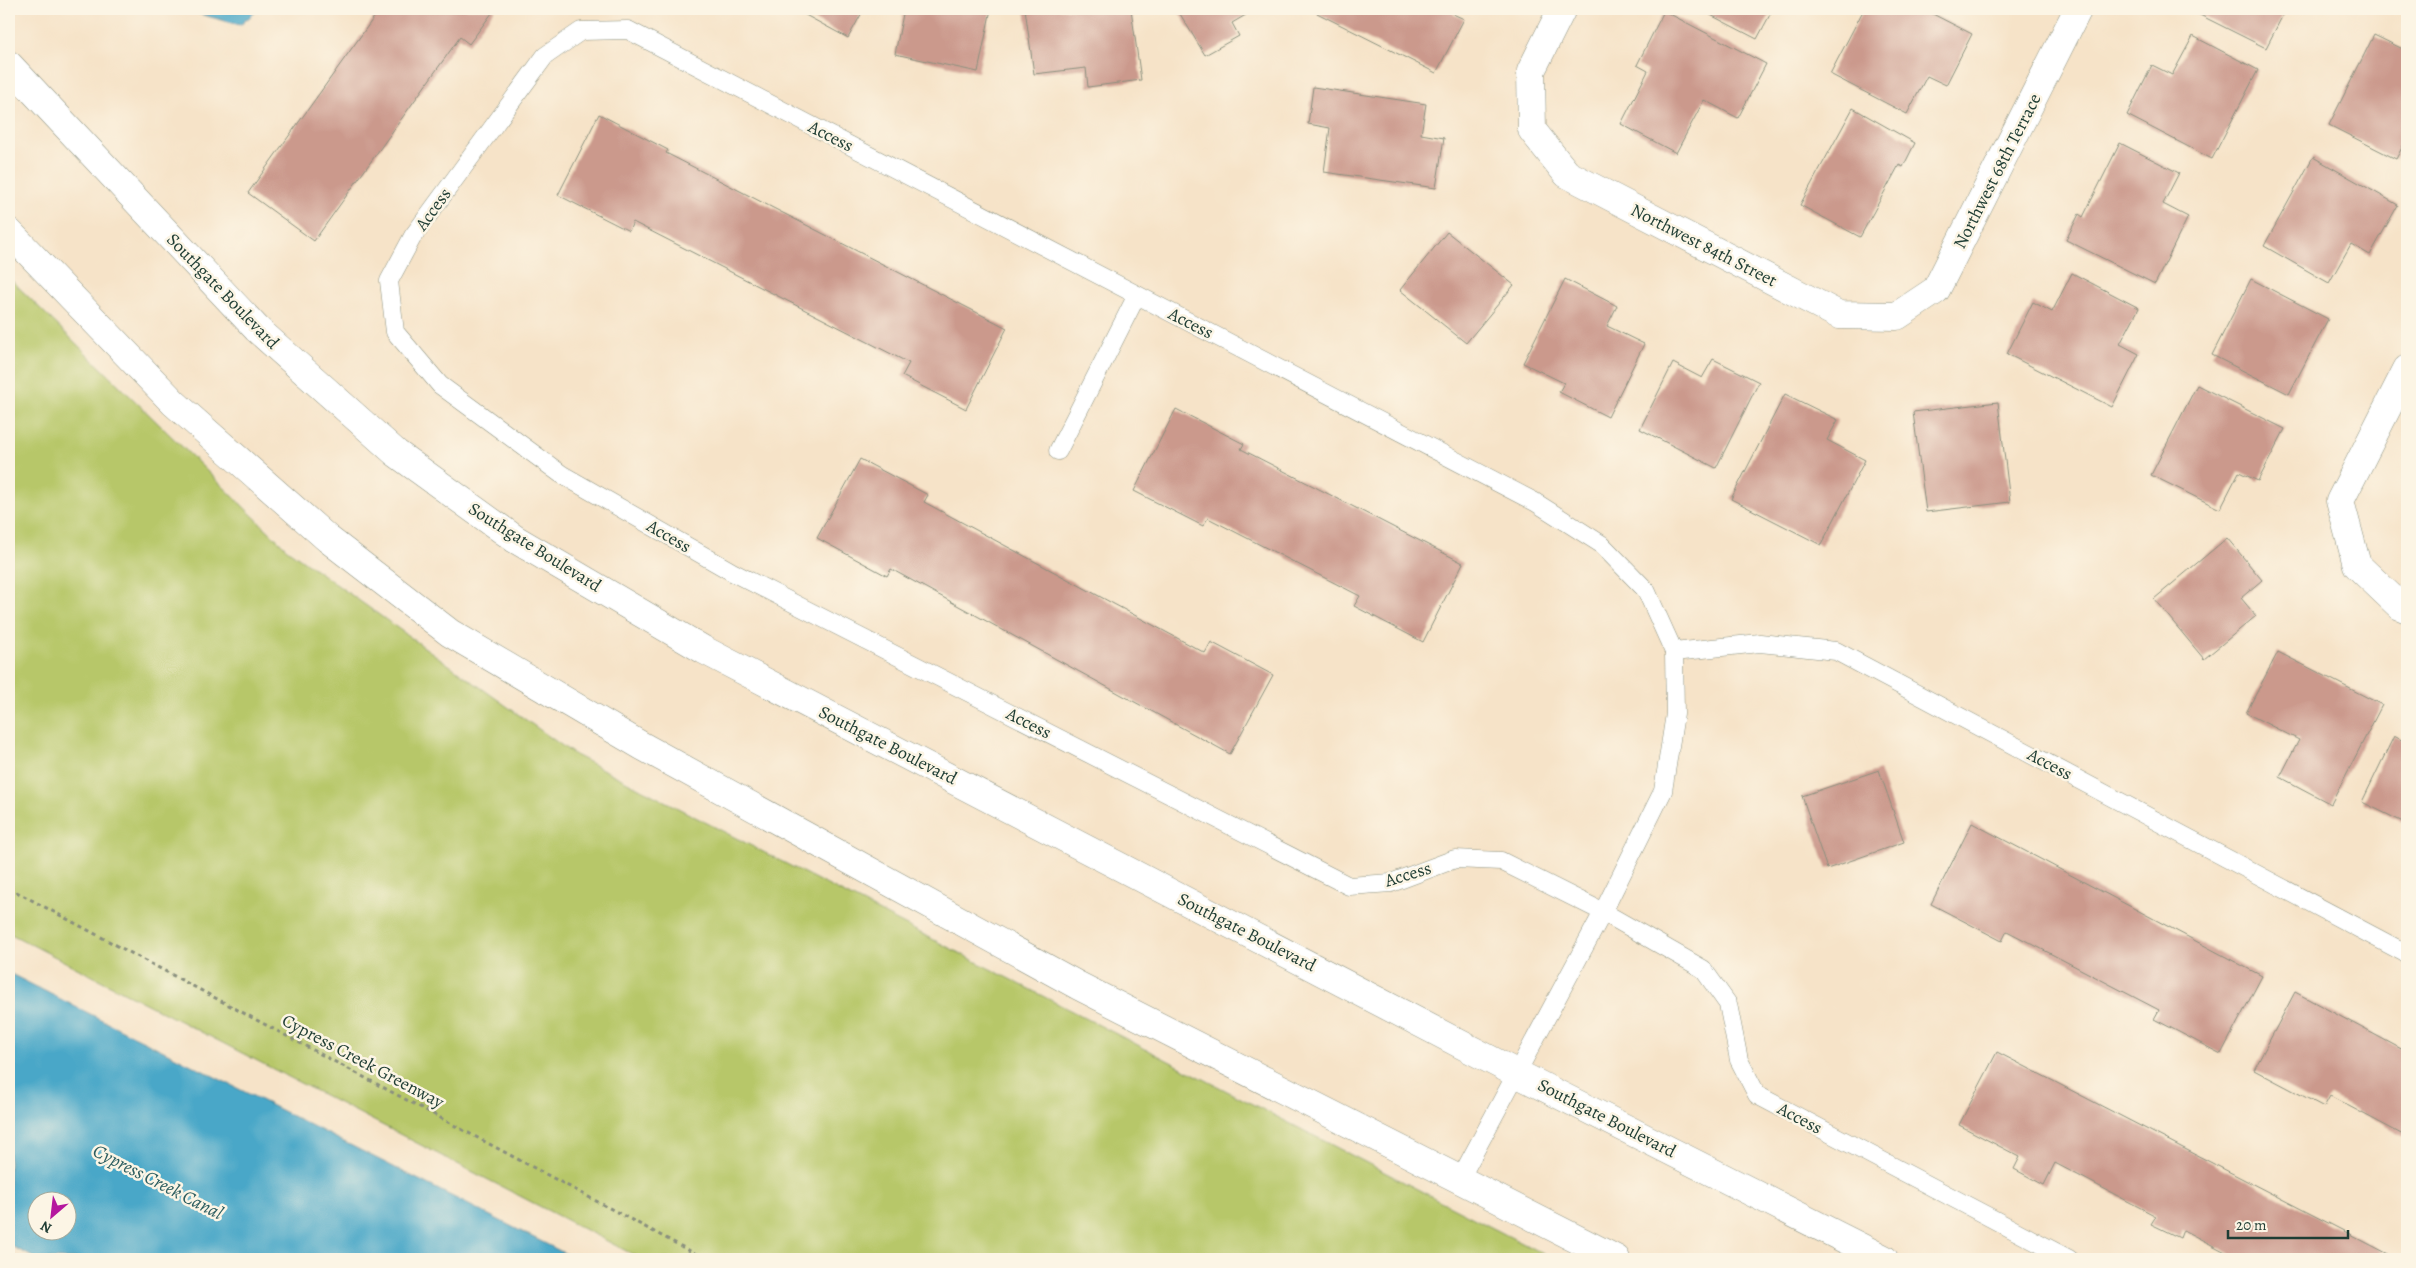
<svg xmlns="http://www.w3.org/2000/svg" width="2416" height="1268" viewBox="0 0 2416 1268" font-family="Alegreya,serif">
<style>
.green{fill:#b7c769;stroke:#6b824e}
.water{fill:#49a7c8;stroke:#34727e;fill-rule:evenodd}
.building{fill:#cb998c}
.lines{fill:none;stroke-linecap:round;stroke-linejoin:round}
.service-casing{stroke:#8a907e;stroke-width:19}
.minor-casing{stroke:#8a907e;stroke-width:29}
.secondary-casing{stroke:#8a907e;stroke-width:29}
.path{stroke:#8a907e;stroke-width:3;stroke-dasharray:4 4;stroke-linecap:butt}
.service{stroke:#fff;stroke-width:18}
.minor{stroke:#fff;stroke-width:28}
.secondary{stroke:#fff;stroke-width:28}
.labels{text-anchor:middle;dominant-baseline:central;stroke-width:5;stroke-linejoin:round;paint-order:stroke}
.street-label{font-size:18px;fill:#1f3d34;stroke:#fcf5e5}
.water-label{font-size:19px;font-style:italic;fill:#2c5d60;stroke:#fcf5e5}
</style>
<rect width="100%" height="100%" fill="#fcf5e5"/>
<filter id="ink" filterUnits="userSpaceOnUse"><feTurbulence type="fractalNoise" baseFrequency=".02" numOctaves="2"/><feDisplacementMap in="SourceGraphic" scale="10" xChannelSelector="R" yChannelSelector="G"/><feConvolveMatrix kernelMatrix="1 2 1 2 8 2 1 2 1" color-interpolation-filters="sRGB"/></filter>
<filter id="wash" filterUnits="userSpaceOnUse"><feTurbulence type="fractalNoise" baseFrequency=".0096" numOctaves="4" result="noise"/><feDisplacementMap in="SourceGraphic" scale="20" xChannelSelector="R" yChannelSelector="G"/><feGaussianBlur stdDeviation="1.12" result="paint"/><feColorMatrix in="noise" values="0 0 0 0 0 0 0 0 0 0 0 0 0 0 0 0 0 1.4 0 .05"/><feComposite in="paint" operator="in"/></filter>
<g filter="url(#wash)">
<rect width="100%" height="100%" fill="#f6e3c8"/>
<polygon class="green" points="9,278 287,549 575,755 1553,1259 642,1259 9,933"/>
<g class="water">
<polygon points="181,9 259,9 240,25"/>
<path d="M9,973L576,1259H37L9,1245ZM38,1200H68V1230H38Z"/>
</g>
<g id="blocks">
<g class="building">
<polygon points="380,9 495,9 469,44 460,37 314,241 248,193"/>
<polygon points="800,9 864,9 848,38 798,11"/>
<polygon points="904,9 991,9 978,72 895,54"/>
<polygon points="1025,9 1131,9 1141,80 1088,87 1086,68 1034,74"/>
<polygon points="1177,9 1256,9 1232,23 1239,36 1205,55"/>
<polygon points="1319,9 1456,9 1453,14 1464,19 1436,73 1317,13"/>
<polygon points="1699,9 1773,9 1757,39"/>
<polygon points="1864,9 1923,9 1972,34 1946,85 1927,76 1907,114 1830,74"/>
<polygon points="2188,9 2286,9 2266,48"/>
<polygon points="1664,11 1766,64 1738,118 1704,100 1676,153 1621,124 1648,71 1637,65"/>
<polygon points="2374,35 2407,51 2407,138 2396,159 2329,125"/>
<polygon points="2193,36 2258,70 2212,159 2127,115 2152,65 2172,75"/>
<polygon points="1313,87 1426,104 1421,134 1444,138 1436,188 1324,172 1330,128 1308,124"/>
<polygon points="1853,108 1915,143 1903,167 1899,165 1860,237 1800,205"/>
<polygon points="599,114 668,150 666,153 1007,328 966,409 902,376 909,363 633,222 629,231 558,195"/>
<polygon points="2120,143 2179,173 2163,204 2188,217 2155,284 2066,240 2079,214 2083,217"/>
<polygon points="2313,157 2398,205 2370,255 2351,244 2329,283 2264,246"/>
<polygon points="1447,232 1514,285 1466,343 1400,290"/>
<polygon points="2072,273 2139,308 2120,344 2139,354 2112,407 2007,354 2033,302 2052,312"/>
<polygon points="1565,279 1617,306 1607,326 1644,344 1608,417 1559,392 1564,383 1523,363"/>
<polygon points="2251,279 2328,319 2289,394 2212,355"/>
<polygon points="1713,359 1759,382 1716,468 1640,429 1673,363 1702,378"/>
<polygon points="2197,385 2285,429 2258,481 2239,472 2220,509 2151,475"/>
<polygon points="1785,394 1838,420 1827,440 1865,460 1821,545 1731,499"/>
<polygon points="1998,402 2010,502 1926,512 1913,412"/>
<polygon points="1176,409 1244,444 1241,449 1463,563 1423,642 1354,606 1360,596 1208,518 1203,526 1134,491"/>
<polygon points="860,459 928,495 924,502 1205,653 1211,642 1273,675 1230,754 891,569 887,576 817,538"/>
<polygon points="2227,538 2262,580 2241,598 2256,616 2204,659 2154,599"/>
<polygon points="2278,652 2382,705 2331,804 2280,777 2299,740 2246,713"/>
<polygon points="2394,736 2407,743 2407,824 2362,802"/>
<polygon points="1879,770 1904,842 1827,869 1802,796"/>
<polygon points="1972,823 2262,976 2221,1054 2154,1019 2159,1010 2007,931 2002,941 1931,904"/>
<polygon points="2295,992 2407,1052 2407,1137 2330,1096 2324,1107 2254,1070"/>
<polygon points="1997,1052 2398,1259 2239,1259 2183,1230 2180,1238 2151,1224 2156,1216 2055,1163 2044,1185 2014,1169 2020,1157 1959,1125"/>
</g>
</g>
</g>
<g filter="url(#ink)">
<use href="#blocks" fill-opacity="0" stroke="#8a907e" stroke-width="1"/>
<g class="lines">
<g class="service-casing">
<g id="service">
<polyline points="1058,451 1137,295"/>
<polyline points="1460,1179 1603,912 1663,791 1675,714 1674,652"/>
<polyline points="2069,1259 1757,1095 1739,1060 1728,1004 1703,969 1603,912 1501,861 1455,859 1391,883 1349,886 734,573 561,474 440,385 395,332 389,281 413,236 545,56 581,31 628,30 1535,502 1601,544 1646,590 1674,652 1760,643 1836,651 2407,954"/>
</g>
</g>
<g class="minor-casing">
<g id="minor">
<polyline points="1562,9 1531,71 1532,130 1567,174 1839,315 1897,316 1936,290 2078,9"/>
<polyline points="2407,369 2340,501 2357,565 2400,606 2407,609"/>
</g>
</g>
<g class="secondary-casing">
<g id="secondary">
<polyline points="9,65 257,329 396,453 515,539 704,650 1516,1073 1884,1259"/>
<polyline points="9,232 174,403 328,539 450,633 642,746 1079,986 1616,1259"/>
</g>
</g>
<polyline class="path" points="9,888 705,1259"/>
<use href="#service" class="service"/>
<use href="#minor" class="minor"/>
<use href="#secondary" class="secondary"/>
</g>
</g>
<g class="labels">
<g class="street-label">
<text transform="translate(831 136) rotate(27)">Access</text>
<text transform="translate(1997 171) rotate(-63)">Northwest 68th Terrace</text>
<text transform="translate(433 209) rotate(-54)">Access</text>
<text transform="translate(1704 245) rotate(27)">Northwest 84th Street</text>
<text transform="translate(223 291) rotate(46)">Southgate Boulevard</text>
<text transform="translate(1191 323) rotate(27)">Access</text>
<text transform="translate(669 536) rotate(30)">Access</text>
<text transform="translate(535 547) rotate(32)">Southgate Boulevard</text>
<text transform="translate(1029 723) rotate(27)">Access</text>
<text transform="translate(888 745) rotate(27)">Southgate Boulevard</text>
<text transform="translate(2050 764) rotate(28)">Access</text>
<text transform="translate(1408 874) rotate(-17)">Access</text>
<text transform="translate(1247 932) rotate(27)">Southgate Boulevard</text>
<text transform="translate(363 1061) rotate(28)">Cypress Creek Greenway</text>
<text transform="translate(1607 1118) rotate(27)">Southgate Boulevard</text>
<text transform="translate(1800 1118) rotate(28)">Access</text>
</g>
<g class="water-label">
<text transform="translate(158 1182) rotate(27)">Cypress Creek Canal</text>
</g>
</g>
<rect width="2416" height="1268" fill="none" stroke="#fcf5e5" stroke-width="30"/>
<g transform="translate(52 1216) rotate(208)"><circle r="24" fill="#fcf5e5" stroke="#a4ab9e"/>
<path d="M0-4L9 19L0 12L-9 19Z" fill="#b5179e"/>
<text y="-8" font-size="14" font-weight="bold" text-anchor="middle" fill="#1f3d34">N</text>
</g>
<path d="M2228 1230v8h120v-8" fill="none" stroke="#1f3d34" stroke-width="2.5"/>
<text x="2236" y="1230" font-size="15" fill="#1f3d34" stroke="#fcf5e5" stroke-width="4" paint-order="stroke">20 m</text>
</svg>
